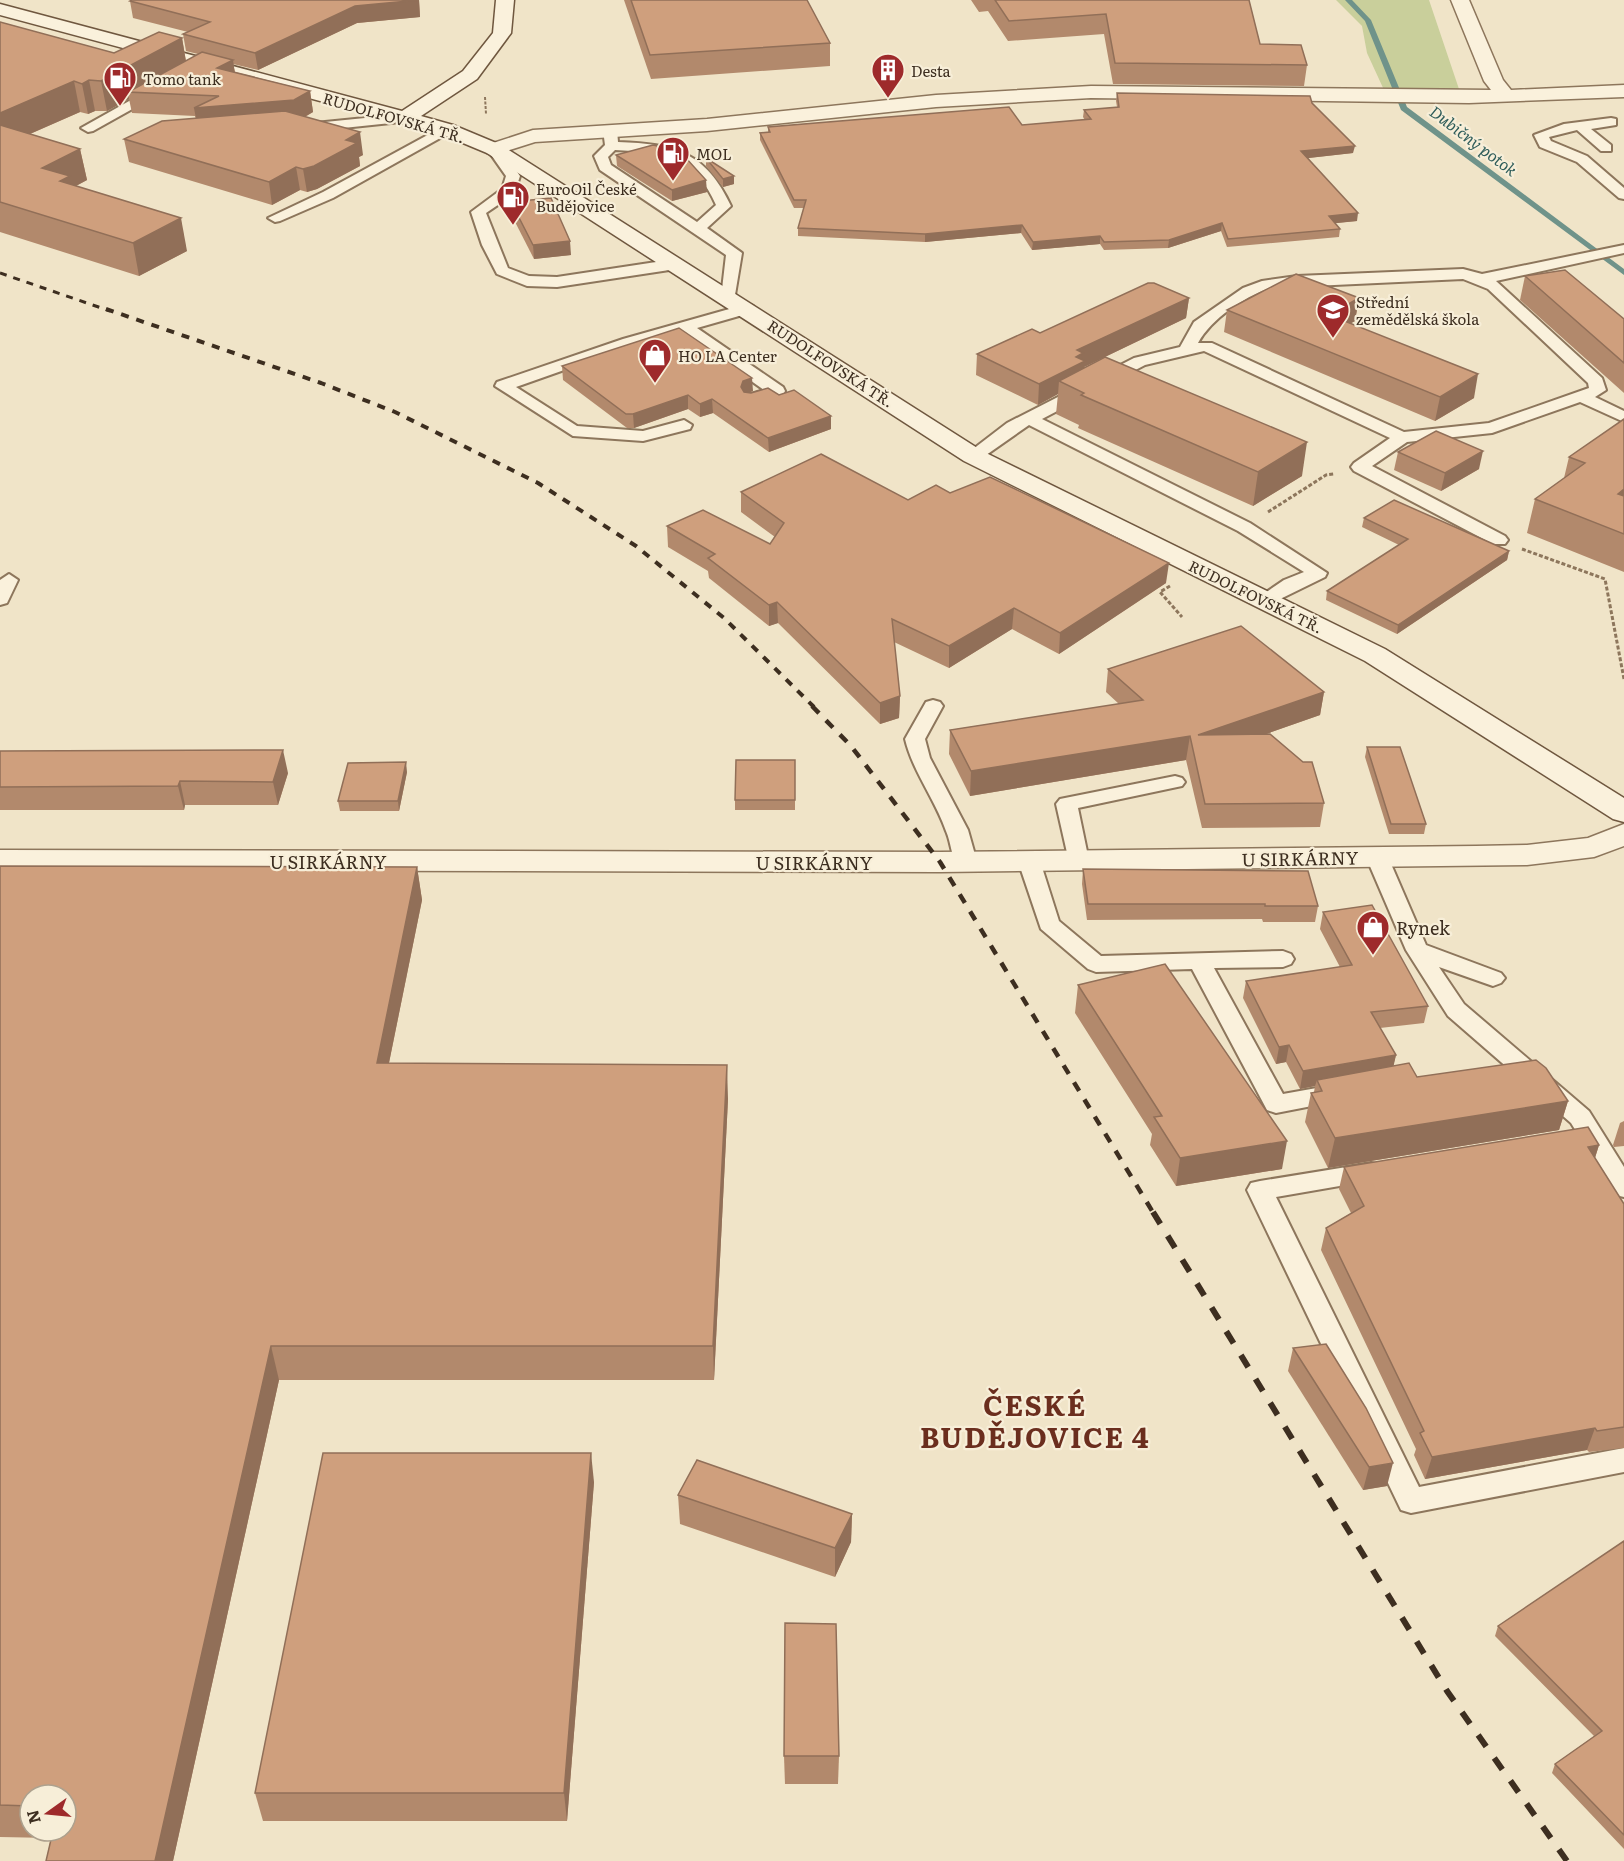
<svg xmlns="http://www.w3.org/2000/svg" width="1624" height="1861" viewBox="0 0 1624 1861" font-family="Literata,serif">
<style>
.green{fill:#c9cf9b}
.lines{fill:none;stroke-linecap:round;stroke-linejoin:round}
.stream{fill:#6f938a;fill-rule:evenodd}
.lane-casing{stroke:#8d765c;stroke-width:4}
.street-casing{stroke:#8d765c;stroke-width:3}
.secondary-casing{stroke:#6f573f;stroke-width:3}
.path-far1{stroke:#8d765c;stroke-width:2;stroke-dasharray:3 1.5;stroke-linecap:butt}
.path{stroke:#8d765c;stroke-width:3;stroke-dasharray:4 2;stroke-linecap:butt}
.lane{fill:#faf1dc;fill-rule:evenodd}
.street{fill:#faf1dc;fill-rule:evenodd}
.secondary{fill:#faf1dc;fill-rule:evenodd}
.rail-far3{stroke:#3d2e20;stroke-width:3;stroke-dasharray:7 7;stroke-linecap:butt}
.rail-far2{stroke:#3d2e20;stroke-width:4;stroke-dasharray:8 8;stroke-linecap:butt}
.rail-far1{stroke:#3d2e20;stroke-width:4.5;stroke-dasharray:10 10;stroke-linecap:butt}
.rail{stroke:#3d2e20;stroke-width:6;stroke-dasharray:14 14;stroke-linecap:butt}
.wall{fill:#b2896c;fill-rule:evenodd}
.shaded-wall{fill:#916f58}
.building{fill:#cf9f7d;stroke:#916f58;stroke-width:1.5}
.labels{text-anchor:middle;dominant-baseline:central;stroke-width:4.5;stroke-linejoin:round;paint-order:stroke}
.far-poi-label{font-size:15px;fill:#3d2e20;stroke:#f7eed8;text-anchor:start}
.far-street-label{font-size:15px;fill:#3d2e20;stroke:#f7eed8}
.far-water-label{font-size:16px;font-style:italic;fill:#2f5d5a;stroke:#f7eed8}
.street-label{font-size:18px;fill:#3d2e20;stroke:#f7eed8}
.poi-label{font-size:18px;fill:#3d2e20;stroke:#f7eed8;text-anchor:start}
.near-district-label{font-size:28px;font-weight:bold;letter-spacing:1.5px;fill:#6b2e1e;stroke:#f7eed8}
</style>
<rect width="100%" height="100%" fill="#f0e4c8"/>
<polygon class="green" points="1336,0 1429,0 1460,92 1384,90 1367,53 1362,26"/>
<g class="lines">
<polygon class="stream" points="1345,0 1352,0 1371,20 1407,107 1624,269 1624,275 1401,110 1365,21"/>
<g class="lane-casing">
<g id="lane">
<polygon points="156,86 161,87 161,93 93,131 88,132 81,128"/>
<polygon points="405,114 410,115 410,121 305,132 298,128 305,124"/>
<polygon points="1611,118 1616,119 1616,125 1591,129 1611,145 1611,151 1601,151 1577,130 1549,137 1551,141 1587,156 1624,188 1624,199 1619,198 1577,162 1540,147 1534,135 1564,124"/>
<polygon points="446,125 451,126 451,132 333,198 280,221 275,222 268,218 323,192"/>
<path d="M610,126L617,130L618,142C675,144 706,152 731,206L707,228L742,253L734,301H724L721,298L726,255L600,170L594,156L605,145L603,130ZM615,150C663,152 696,158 716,205L697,222L611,165L608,157Z"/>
<polygon points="494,145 499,146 520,176 514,194 486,213 508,268 529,276 557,277 676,259 684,264 676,269 557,287 527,286 497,274 482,245 471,212 502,189 506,176 487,149"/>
<path d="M1624,245V253L1496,281L1602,378L1606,390L1595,397L1624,411V422L1580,402L1492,433L1407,442L1372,466L1505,536L1508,540L1505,544H1493L1354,471L1351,467L1354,463L1390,438L1204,351L1145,365L1042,419L1250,523L1327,573L1325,577L1272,603L1265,605L1256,599L1284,580L1304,572L1238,531L1029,425L979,460H967L964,456L1007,423L1134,358L1180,347L1194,322L1243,288L1262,281L1297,276L1463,269L1482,274ZM1463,279L1488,289L1588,383L1589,388L1489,423L1404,432L1212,343H1198C1212,318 1243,298 1269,288Z"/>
<polygon points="747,304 753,306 755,309 753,312 697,328 783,387 785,391 783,395 751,405 745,404 743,400 745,396 764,390 682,332 635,345 516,387 577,426 643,431 684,420 692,425 690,429 643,441 573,436 495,386 497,382 623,339"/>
<polygon points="9,574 18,580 7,603 0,605 0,580"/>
<path d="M933,700L940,702L943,706L925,739L930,758L968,830L977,862L974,867H958C951,856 951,842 946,831C935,799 913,772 905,739L926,702Z"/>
<polygon points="1175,776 1182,778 1185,782 1182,786 1078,808 1089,861 1086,866 1070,866 1056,804 1060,799"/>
<polygon points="1377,850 1385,852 1388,857 1426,945 1501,973 1505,978 1501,983 1493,986 1439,967 1464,1004 1589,1111 1624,1167 1624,1197 1615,1195 1571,1123 1448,1016 1406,950 1366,857 1369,852"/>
<polygon points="1029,854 1037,856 1040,861 1059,921 1101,956 1283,951 1291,954 1294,959 1291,964 1283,967 1214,968 1283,1094 1339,1084 1348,1087 1351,1093 1348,1099 1276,1113 1267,1110 1192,969 1096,972 1088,969 1041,929 1018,861 1021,856"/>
<polygon points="1371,1163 1380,1165 1384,1172 1380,1179 1276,1197 1419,1487 1624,1448 1624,1472 1411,1513 1401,1510 1247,1190 1251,1183 1260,1181"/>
</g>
</g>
<g class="street-casing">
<g id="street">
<polygon points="1451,0 1469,0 1503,80 1511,90 1624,85 1624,97 1469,103 1091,98 936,107 707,131 535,142 494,155 487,153 484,149 487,145 533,130 707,119 936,95 1091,86 1491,90 1484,81"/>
<polygon points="1624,824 1624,846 1594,857 1527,865 940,872 0,870 0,850 940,852 1476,846 1527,845 1588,838"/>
</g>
</g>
<g class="secondary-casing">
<polygon id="secondary" points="496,0 514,0 511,33 477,79 421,116 453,125 501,145 982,451 1385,649 1624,798 1624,822 1613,819 1365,661 964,461 487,153 439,133 0,15 0,4 402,111 463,71 493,33"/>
</g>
<polyline class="path-far1" points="485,97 486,114"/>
<g class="path">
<polyline points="1268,512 1326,475 1334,474"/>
<polyline points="1522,549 1605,579 1624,679"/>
<polyline points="1170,586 1160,592 1182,617"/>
</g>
<use href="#lane" class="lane"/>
<use href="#street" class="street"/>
<use href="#secondary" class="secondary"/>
<polyline class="rail-far3" points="0,273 110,311"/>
<polyline class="rail-far2" points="106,309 321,383 395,412 538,483 636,546 724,618 814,707"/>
<polyline class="rail-far1" points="812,706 851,746 940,862 1154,1214"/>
<polyline class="rail" points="1153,1212 1447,1691 1567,1861"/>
</g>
<g class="wall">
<polygon points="419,0 420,17 357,23 258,70 233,64 235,72 310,91 313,112 305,117 363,155 359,157 360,166 317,189 307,192 300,190 272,205 129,162 124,139 196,119 195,116 132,113 129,99 107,111 95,111 88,114 80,112 30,134 80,149 87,180 76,186 187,251 139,276 0,232 0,22 114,53 182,38 186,61 198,54 186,51 183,34 188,32 133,18 130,1"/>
<polygon points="624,0 807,0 830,43 830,66 651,79"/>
<polygon points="971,0 1249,0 1260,44 1307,65 1304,86 1113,84 1104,34 1008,41 988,11 979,12"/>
<polygon points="1117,93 1312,103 1353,153 1308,158 1357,221 1335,223 1340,229 1339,237 1227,247 1221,231 1168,248 1104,250 1100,244 1032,250 1021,233 925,242 798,236 798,228 804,208 794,208 760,140 760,133 768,132 768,127 1022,125 1085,120 1083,117 1084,110 1117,107 1116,101"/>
<polygon points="616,155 707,192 672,201 617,166"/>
<polygon points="706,158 734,184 723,187 706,166"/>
<polygon points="511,202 571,255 534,259 512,216"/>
<polygon points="1525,276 1624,319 1624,393 1520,300"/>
<polygon points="1189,298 1186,318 1084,367 1084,368 1302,476 1253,506 1078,428 1079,425 1056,414 1058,394 1038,405 976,375 977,354 1040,333"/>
<polygon points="1359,298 1355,321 1351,323 1474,398 1435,421 1224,332 1227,310"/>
<polygon points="562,366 753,391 748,393 779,395 831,416 831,429 769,452 713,413 700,417 688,409 634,428 627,428 563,380"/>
<polygon points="1624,419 1624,572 1527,533 1535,499 1564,478 1569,457"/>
<polygon points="1398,452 1479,469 1441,491 1394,470"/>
<polygon points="741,492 908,500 950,493 1166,583 1059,654 1012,629 949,668 894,642 900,696 899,718 880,724 778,623 769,626 709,578 708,571 668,547 667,526 770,544 775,537 741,512"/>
<polygon points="1364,518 1509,551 1507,560 1397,634 1326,600 1327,591 1399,545 1362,527"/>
<polygon points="1108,669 1324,692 1320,715 1266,734 1324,803 1320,827 1202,828 1186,760 970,796 949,754 950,730 1119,704 1106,692"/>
<polygon points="1367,747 1426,824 1424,834 1389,834 1365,757"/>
<polygon points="0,751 288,773 278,805 185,805 184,810 0,810"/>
<polygon points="795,760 795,810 735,810 735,800"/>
<polygon points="407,772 399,811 340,811 338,801"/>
<path d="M0,866L417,867L422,900L389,1063L728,1099L714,1380H279L173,1861H46L51,1838L0,1837ZM30,1795H66V1831H30Z"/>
<polygon points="1083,869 1318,906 1315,922 1263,922 1262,919 1087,920 1082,884"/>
<polygon points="1323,912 1428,1006 1424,1023 1380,1028 1396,1055 1393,1066 1417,1077 1568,1101 1559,1130 1328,1168 1305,1122 1311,1093 1314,1092 1315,1086 1300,1089 1286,1062 1276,1064 1243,998 1246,981 1340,967 1320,929"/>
<polygon points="1078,985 1282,1169 1176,1186 1150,1145 1152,1134 1075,1013"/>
<polygon points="1624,1121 1624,1146 1614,1147 1613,1145 1620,1123"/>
<polygon points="1599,1145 1595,1158 1624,1204 1624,1448 1589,1452 1587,1450 1425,1479 1414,1455 1416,1449 1321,1250 1326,1228 1351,1213 1339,1189 1344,1167"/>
<polygon points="1293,1348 1387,1486 1363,1490 1288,1371"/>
<polygon points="594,1482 567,1821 263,1821 255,1793"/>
<polygon points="678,1495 852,1514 851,1542 835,1577 680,1524"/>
<polygon points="1624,1541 1624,1849 1552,1773 1555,1764 1594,1736 1495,1636 1498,1626"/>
<polygon points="784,1756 839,1756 838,1784 785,1784"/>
</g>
<g class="shaded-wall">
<polygon points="419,0 420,17 357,23 258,70 255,53 355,6"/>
<polygon points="182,38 187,68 128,92 129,99 107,111 101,81"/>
<polygon points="233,60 236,81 217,68"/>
<polygon points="89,80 95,111 88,114 82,84"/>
<polygon points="74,81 80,112 0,147 0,113"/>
<polygon points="310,91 313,112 297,121 198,129 194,108"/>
<polygon points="360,132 363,155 359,157 360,166 317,189 307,192 303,169 346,140"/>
<polygon points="1355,146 1353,153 1300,159 1301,151"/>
<polygon points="80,149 87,180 72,188 77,208 42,168"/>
<polygon points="296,167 300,190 272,205 269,182"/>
<polygon points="734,176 734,184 723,187 723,179"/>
<polygon points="706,180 707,192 672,201 672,190"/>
<polygon points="1358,213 1357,221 1328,224 1329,216"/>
<polygon points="181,218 187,251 139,276 133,243"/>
<polygon points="1222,223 1221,231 1168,248 1169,240"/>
<polygon points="1022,225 1021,233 925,242 925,234"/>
<polygon points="1100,236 1100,244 1032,250 1033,242"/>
<polygon points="570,241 571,255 534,259 533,245"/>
<polygon points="1189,298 1186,318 1084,367 1083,382 1059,381 1058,394 1038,405 1039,384 1077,350"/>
<polygon points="1359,298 1355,321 1326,337 1329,315"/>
<polygon points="1478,374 1474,398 1435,421 1440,397"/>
<polygon points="752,378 753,391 743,395 741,387 743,381"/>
<polygon points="688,395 688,409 634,428 633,414"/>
<polygon points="712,399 713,413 700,417 700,404"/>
<polygon points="831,416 831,429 769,452 768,438"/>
<polygon points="1307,442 1302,476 1253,506 1258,472"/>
<polygon points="1483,451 1479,469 1441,491 1445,473"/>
<polygon points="1624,489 1624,517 1618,494"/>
<polygon points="1509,551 1507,560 1397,634 1398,625"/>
<polygon points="1169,563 1166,583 1059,654 1060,633"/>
<polygon points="777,602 778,623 769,626 769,605"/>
<polygon points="1014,608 1012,629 949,668 949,646"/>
<polygon points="1324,692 1320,715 1195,759 1198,735"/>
<polygon points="900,696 899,718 880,724 880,703"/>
<polygon points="1190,736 1186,760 970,796 971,771"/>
<polygon points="283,750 288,773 278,805 273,782"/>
<polygon points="406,762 407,772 399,811 398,801"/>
<polygon points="180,781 185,805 184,810 178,786"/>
<polygon points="417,867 422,900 382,1097 377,1063"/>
<polygon points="1289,1045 1286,1062 1276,1064 1279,1047"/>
<polygon points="1396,1055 1392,1073 1317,1080 1315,1086 1300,1089 1303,1071"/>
<polygon points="727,1065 728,1099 714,1380 713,1346"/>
<polygon points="1568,1101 1559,1130 1328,1168 1335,1138"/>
<polygon points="1287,1141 1282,1169 1176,1186 1180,1158"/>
<polygon points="1599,1145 1592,1167 1588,1147"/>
<polygon points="271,1346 279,1380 173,1861 155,1861"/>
<polygon points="1595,1428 1587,1450 1425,1479 1432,1457"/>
<polygon points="591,1453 594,1482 567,1821 564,1793"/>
<polygon points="1393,1463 1387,1486 1363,1490 1369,1467"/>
<polygon points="852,1514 851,1542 835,1577 835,1548"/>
</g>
<g class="building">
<polygon points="132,0 419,0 355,6 255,53 183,34 210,22 130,1"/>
<polygon points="631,0 807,0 830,43 650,55"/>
<polygon points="995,0 1249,0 1260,44 1301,45 1307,65 1115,63 1106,14 1009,21"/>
<polygon points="0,22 114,53 159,32 182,38 101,81 89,80 82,84 74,81 0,113"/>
<polygon points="202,52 233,60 217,68 310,91 294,100 194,108 219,96 128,92"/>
<polygon points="1117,93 1310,96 1312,103 1355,146 1301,151 1358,213 1329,216 1340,229 1228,239 1222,223 1169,240 1104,242 1100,236 1033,242 1022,225 925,234 798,228 806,200 794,200 760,133 770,132 768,127 1009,107 1022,125 1091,119 1084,110 1119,107"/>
<polygon points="285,111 360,132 346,140 357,143 314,166 303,169 296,167 269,182 124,139 162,121"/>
<polygon points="0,125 80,149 42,168 70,176 60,181 181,218 133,243 0,202"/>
<polygon points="653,145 662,147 686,158 706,180 672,190 616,155"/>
<polygon points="706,158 734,176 723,179"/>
<polygon points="551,198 570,241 533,245 511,202"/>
<polygon points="1565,270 1624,319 1624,363 1525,276"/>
<polygon points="1296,274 1359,298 1329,315 1478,374 1440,397 1227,310"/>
<polygon points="1148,283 1154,283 1189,298 1077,350 1083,353 1076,357 1085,361 1039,384 977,354 1032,329 1040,333"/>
<polygon points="679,328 752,378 743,381 741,387 744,392 751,393 768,388 779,395 794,390 831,416 768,438 712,399 700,404 688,395 633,414 626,414 562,366"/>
<polygon points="1105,357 1307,442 1258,472 1081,395 1084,393 1059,381"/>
<polygon points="1624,419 1624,489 1618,494 1624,496 1624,534 1535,499 1585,463 1569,457"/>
<polygon points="1436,431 1483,451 1445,473 1398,452"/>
<polygon points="821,454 908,500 936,485 950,493 990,477 1169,563 1060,633 1014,608 949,646 892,619 900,696 880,703 777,602 769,605 708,558 715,554 667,526 703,510 770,544 784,523 741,492"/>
<polygon points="1394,500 1509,551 1398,625 1327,591 1408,539 1364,518"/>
<polygon points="1241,626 1324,692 1198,735 1270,734 1303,762 1312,762 1324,803 1205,804 1190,736 971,771 950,730 1143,700 1108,669"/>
<polygon points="1367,747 1400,747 1426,824 1391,824"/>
<polygon points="283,750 273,782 180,781 178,786 0,787 0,751"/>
<polygon points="736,760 795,760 795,800 735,800"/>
<polygon points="406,762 398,801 338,801 348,763"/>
<polygon points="0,866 417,867 377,1063 727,1065 713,1346 271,1346 155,1861 46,1861 53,1831 66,1831 66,1795 30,1795 30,1806 0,1805"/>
<polygon points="1083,869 1308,871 1318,906 1265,906 1265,904 1088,904"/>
<polygon points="1372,905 1428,1006 1371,1012 1396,1055 1303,1071 1289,1045 1279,1047 1246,981 1352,965 1323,912"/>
<polygon points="1165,964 1287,1141 1180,1158 1154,1117 1162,1116 1078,985"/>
<polygon points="1536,1060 1546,1068 1568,1101 1335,1138 1311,1093 1322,1091 1317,1080 1409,1063 1417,1077"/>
<polygon points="1588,1127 1599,1145 1588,1147 1624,1204 1624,1427 1597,1431 1595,1428 1432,1457 1420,1433 1424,1431 1326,1228 1364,1206 1344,1167"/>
<polygon points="1326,1344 1366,1408 1393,1463 1369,1467 1293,1348"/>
<polygon points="323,1453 591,1453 564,1793 255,1793"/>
<polygon points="697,1460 852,1514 835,1548 678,1495"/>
<polygon points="1624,1541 1624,1835 1555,1764 1602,1731 1498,1626"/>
<polygon points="785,1623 836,1624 839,1756 784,1756"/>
</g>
<defs>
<g id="building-pin" transform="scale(1.725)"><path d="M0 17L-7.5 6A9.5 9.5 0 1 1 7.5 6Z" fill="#9e2a2b" stroke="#f7eed8"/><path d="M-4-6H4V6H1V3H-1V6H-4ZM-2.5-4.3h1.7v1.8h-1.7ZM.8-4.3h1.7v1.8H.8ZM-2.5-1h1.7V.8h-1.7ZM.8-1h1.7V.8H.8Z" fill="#fff"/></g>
<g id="fuel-pin" transform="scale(1.725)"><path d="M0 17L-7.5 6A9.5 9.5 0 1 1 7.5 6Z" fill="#9e2a2b" stroke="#f7eed8"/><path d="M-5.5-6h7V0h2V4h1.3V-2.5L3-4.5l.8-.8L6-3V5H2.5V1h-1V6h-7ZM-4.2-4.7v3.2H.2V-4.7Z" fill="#fff"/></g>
<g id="school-pin" transform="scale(1.725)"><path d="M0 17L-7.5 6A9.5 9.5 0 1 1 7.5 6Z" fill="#9e2a2b" stroke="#f7eed8"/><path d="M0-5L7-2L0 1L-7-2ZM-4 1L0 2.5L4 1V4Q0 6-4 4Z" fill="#fff"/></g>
<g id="shop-pin" transform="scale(1.725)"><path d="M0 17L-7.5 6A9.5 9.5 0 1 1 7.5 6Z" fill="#9e2a2b" stroke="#f7eed8"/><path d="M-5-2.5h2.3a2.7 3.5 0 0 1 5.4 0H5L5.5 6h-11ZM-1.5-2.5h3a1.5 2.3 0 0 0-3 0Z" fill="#fff"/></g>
</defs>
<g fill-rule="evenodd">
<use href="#building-pin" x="888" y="70"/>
<use href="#fuel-pin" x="120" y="78"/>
<use href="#fuel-pin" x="673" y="153"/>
<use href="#fuel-pin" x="513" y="197"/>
<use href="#school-pin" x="1333" y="310"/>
<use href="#shop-pin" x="655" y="355"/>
<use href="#shop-pin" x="1373" y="927"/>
</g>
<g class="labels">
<g class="far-poi-label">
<text x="911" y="70">Desta</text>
<text x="143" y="78">Tomo tank</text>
<text x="696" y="153">MOL</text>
<text x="536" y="188">EuroOil České<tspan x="536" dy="17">Budějovice</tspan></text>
<text x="1356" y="301">Střední<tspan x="1356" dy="17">zemědělská škola</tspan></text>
<text x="678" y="355">HO LA Center</text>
</g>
<g class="far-street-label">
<text transform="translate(394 117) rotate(16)">RUDOLFOVSKÁ TŘ.</text>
<text transform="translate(831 363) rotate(33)">RUDOLFOVSKÁ TŘ.</text>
<text transform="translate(1256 596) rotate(26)">RUDOLFOVSKÁ TŘ.</text>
</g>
<g class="far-water-label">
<text transform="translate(1474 140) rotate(37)">Dubičný potok</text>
</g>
<g class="street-label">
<text transform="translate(1300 858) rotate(-1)">U SIRKÁRNY</text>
<text x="328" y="861">U SIRKÁRNY</text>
<text x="814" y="862">U SIRKÁRNY</text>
</g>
<g class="poi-label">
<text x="1396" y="927">Rynek</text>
</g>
<g class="near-district-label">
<text x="1035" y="1404">ČESKÉ<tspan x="1035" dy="32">BUDĚJOVICE 4</tspan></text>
</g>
</g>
<g transform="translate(48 1813) rotate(255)"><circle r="28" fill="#f7eed8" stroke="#ada18e" stroke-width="1.5"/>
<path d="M0-4.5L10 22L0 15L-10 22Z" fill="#9e2a2b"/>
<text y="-9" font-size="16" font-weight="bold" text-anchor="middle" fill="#3d2e20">N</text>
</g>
</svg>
